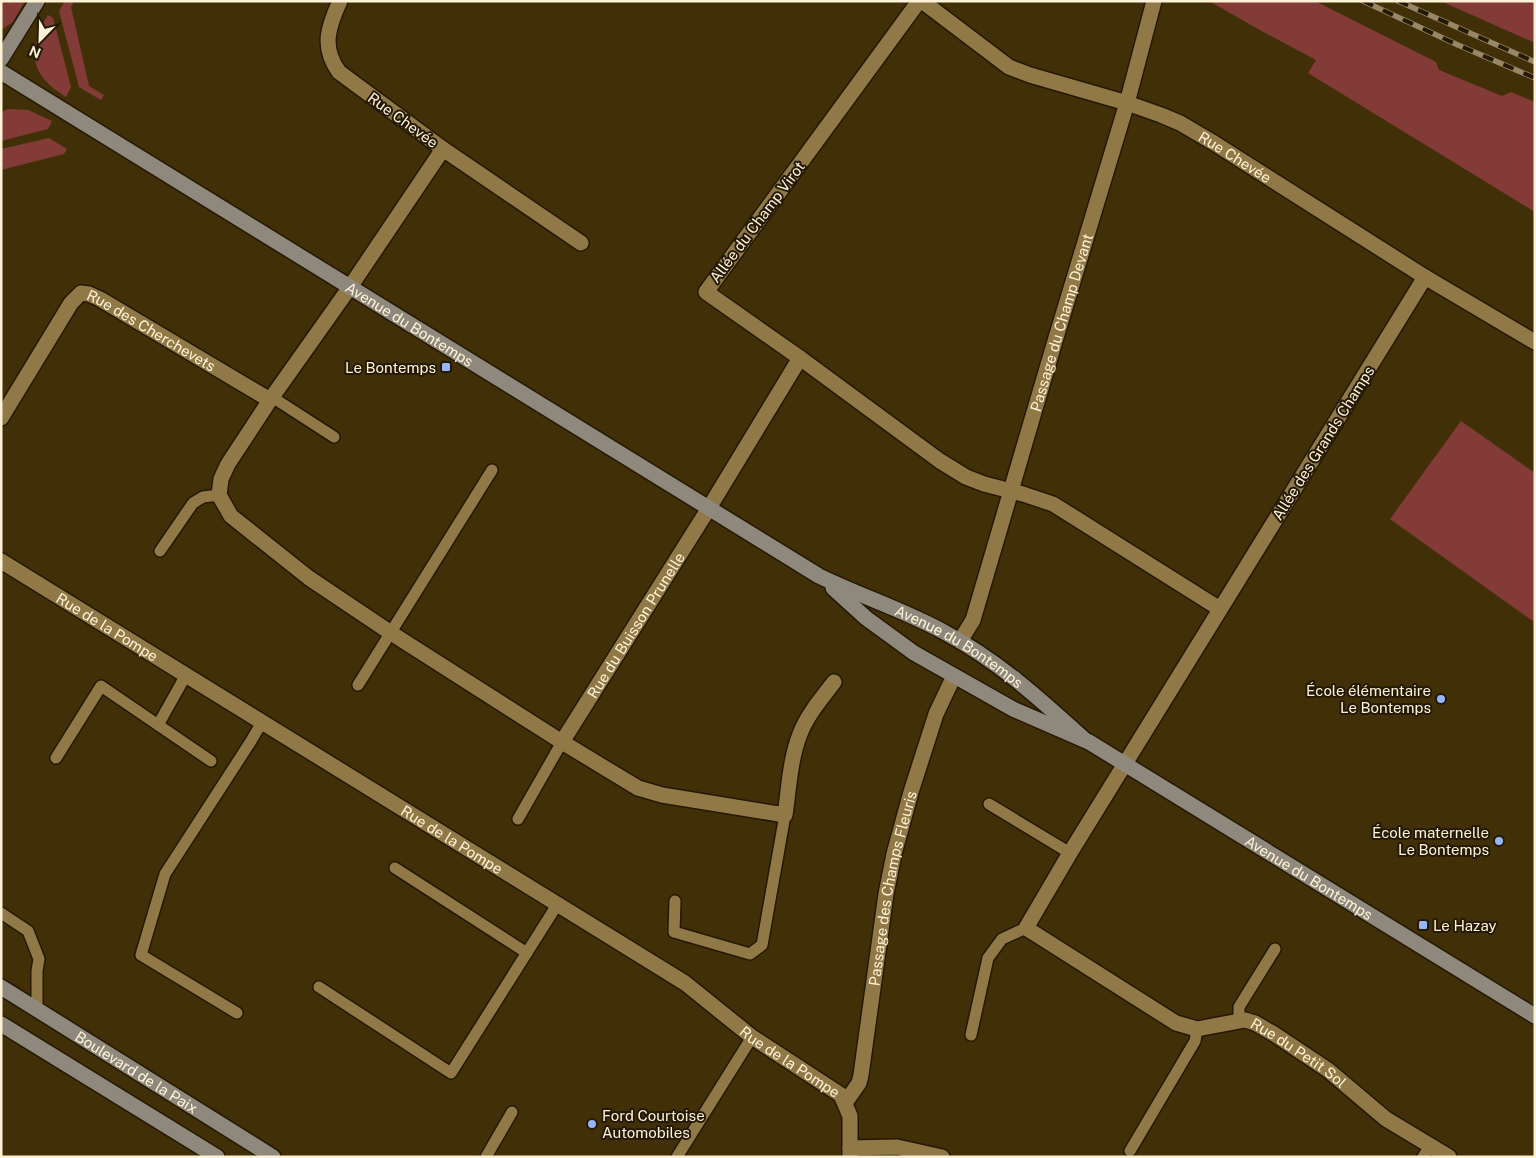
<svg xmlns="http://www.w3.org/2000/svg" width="1536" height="1158" viewBox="0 0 1536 1158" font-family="'Public Sans',sans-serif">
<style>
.green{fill:#833b37}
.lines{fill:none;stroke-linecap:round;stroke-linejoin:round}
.lane-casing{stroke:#241900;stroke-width:14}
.street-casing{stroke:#241900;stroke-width:18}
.secondary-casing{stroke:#241900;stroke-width:18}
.lane{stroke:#917947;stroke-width:11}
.street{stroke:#917947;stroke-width:15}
.secondary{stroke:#8f897d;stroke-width:15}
.rail-casing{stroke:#978765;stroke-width:5.5}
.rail{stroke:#231905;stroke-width:4;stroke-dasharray:11;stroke-linecap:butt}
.poi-dot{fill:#95b6fd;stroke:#231905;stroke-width:2}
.labels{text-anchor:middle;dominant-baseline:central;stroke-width:4;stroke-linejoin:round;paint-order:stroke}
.street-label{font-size:15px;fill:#fff2d7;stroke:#231905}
.poi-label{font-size:15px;fill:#fff2d7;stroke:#231905;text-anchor:end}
</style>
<rect width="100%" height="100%" fill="#413007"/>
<g class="green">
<polygon points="1,1 25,1 13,22 1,30"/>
<polygon points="65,1 74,1 71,7 89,86 104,95 101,100 79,87 59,11"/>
<polygon points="1209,1 1315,1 1436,62 1439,70 1502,96 1511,92 1535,102 1535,212 1308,73 1316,60 1267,34"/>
<polygon points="1441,1 1535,1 1535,43 1445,3"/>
<path d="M48,15L53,18L71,87L66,97C30,75 26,51 48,15Z"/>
<polygon points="8,109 28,110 52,121 48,129 1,141 1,112"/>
<polygon points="49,138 67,149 64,154 1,170 1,149"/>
<polygon points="1461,421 1535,473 1534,622 1390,519"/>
</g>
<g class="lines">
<g class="lane-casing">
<g id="lane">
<polyline points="272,397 334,437"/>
<polyline points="160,551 193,503 203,497 219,495"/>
<polyline points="358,685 492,470"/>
<polyline points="158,725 186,675"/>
<polyline points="56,758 101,686 211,761"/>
<polyline points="989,804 1070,853"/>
<polyline points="518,819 562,742"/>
<polyline points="395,868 527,953"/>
<polyline points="675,901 674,932 750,954 762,945 785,815"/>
<polyline points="1,913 28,931 39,959 37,971 37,1010"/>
<polyline points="319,987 451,1073 557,905"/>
<polyline points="237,1013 141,955 165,874 251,741 262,722"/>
<polyline points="1239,1020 1239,1007 1275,949"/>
<polyline points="971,1035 988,958 1002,939 1026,928"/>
<polyline points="1130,1151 1195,1041 1197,1029"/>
<polyline points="486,1157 512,1112"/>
<polyline points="677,1157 752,1037"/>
<polyline points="1423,1157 1430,1146"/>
</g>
</g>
<g class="street-casing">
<g id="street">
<polyline points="919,1 706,292 800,358 940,461 966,477 984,484 1023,494 1053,504 1220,609"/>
<path id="s1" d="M922,1L1009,67L1030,75L1127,103L1161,115L1180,123L1214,143L1425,277L1535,342"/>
<polyline points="443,149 581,243"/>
<path id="s2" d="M1425,277L1070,853L1026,928L1176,1023L1197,1029L1245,1020L1255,1023L1274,1034L1328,1070L1386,1119L1449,1157"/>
<path d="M270,400L228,464L221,479L219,495L231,516L309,578L391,633L562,742L638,788L662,795L785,815C789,788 790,759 800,734C807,715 822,698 834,682"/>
<path id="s3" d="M1,418L71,303L81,293L89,294L100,299L270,400L350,287L443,149L339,72C321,47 328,27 340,1"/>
<path id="s4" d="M1,561L685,983L752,1037L841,1095L850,1116V1157"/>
<path id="s5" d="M960,641L973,620L1055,341L1127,103L1154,1"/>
<path id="s6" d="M562,742L709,508L800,358"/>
<path id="s7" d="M845,1103L859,1083L861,1075L886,894L894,854L911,792L936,714L954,676"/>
<polyline points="850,1148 897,1147 942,1157"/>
</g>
</g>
<g class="secondary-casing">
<g id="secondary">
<polyline points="1,59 37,1"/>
<path id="s8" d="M1,72L819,576C860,596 904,610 944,632C997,660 1040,699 1084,739"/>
<path id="s9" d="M833,588L866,618L914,653L1013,709L1089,742L1535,1016"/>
<path id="s10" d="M1,987L273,1157"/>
<polyline points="1,1024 217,1157"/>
</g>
</g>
<use href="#lane" class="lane"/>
<use href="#street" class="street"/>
<use href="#secondary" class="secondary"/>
<g class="rail-casing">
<g id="rail">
<polyline points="1363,1 1458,45 1535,78"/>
<polyline points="1398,1 1535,62"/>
</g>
</g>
<use href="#rail" class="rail"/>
</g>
<g class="poi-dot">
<rect x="441" y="362" width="10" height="10" rx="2.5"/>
<circle cx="1441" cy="699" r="5"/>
<circle cx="1499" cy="841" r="5"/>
<rect x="1418" y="920" width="10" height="10" rx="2.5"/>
<circle cx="592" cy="1124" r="5"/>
</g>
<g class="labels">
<g class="street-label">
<text transform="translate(403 120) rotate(36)">Rue Chevée</text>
<text stroke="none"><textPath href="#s1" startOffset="354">Rue Chevée</textPath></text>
<text transform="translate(757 222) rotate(-53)">Allée du Champ Virot</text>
<text stroke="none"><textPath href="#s5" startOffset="335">Passage du Champ Devant</textPath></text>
<text stroke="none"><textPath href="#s8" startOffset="480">Avenue du Bontemps</textPath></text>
<text stroke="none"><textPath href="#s3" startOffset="229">Rue des Cherchevets</textPath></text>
<text transform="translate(1323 443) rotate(-58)">Allée des Grands Champs</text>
<text stroke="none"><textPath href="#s6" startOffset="138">Rue du Buisson Prunelle</textPath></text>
<text stroke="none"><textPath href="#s4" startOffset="125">Rue de la Pompe</textPath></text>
<text stroke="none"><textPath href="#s8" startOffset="1118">Avenue du Bontemps</textPath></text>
<text stroke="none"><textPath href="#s4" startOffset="530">Rue de la Pompe</textPath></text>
<text stroke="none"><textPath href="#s9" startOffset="559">Avenue du Bontemps</textPath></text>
<text stroke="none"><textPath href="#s7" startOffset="222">Passage des Champs Fleuris</textPath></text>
<text stroke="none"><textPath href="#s2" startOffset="1075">Rue du Petit Sol</textPath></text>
<text stroke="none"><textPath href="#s4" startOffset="935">Rue de la Pompe</textPath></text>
<text stroke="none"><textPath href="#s10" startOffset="160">Boulevard de la Paix</textPath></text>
</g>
<g class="poi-label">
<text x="436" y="367">Le Bontemps</text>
<text x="1431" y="690">École élémentaire<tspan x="1431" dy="17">Le Bontemps</tspan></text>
<text x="1489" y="832">École maternelle<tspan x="1489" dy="17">Le Bontemps</tspan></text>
<text x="1433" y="925" text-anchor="start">Le Hazay</text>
<text x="602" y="1115" text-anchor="start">Ford Courtoise<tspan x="602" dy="17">Automobiles</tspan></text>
</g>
</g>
<rect width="1536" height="1158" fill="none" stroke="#fff2d7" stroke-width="5"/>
<g transform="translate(40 40) rotate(203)" stroke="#231905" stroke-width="4" paint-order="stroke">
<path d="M0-4L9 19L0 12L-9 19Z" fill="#fff2d7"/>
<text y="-8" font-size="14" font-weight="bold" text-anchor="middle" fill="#fff2d7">N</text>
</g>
</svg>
